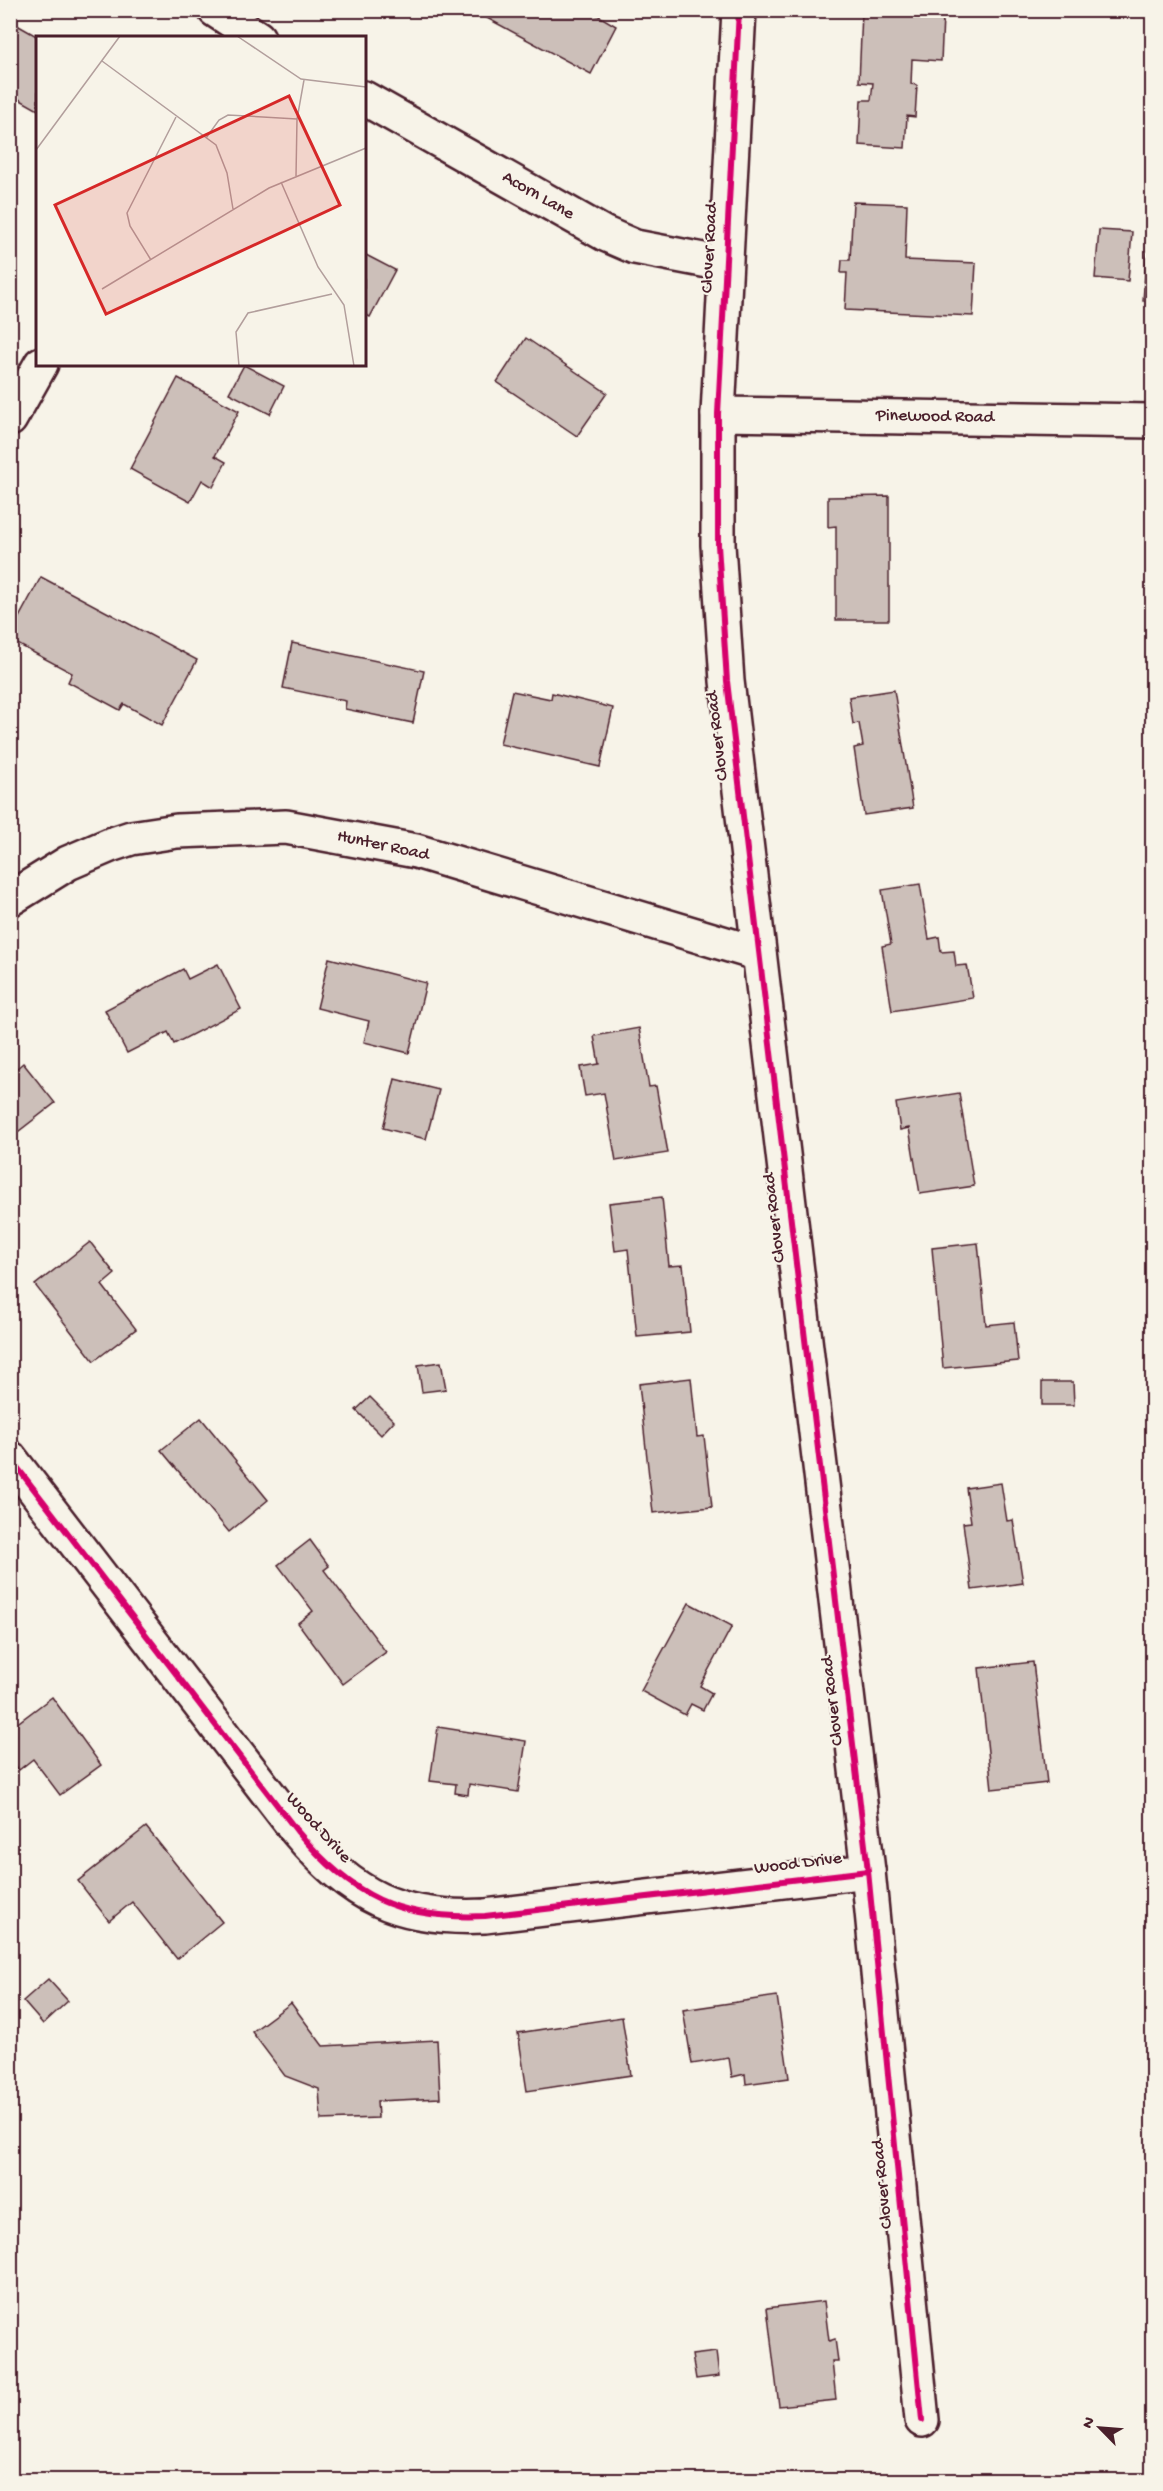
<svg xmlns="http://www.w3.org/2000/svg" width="1163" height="2491" viewBox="0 0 1163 2491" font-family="'Gochi Hand',sans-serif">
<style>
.building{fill:#ccbfb9;stroke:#4a1f2b;stroke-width:1.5}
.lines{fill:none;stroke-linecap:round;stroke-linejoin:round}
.minor-casing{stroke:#4a1f2b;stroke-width:38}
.minor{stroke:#f7f3e8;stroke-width:33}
.cycleway-casing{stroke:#f7f3e8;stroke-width:10}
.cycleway{stroke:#d6006c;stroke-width:6}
.labels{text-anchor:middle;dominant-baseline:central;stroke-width:4.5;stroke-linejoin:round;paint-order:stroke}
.street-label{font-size:18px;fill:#4a1f2b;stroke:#f7f3e8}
.inset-road{fill:none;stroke:#b29e9c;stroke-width:1.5}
.view{fill:#d62828;fill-opacity:0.15;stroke:#d62828;stroke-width:3}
.inset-edge{fill:none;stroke:#4a1f2b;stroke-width:3}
</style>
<rect width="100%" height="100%" fill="#f7f3e8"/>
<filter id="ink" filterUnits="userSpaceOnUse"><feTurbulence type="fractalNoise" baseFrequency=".0167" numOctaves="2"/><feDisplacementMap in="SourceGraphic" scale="12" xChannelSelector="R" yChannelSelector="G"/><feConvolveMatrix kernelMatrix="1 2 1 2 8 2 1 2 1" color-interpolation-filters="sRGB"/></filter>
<g filter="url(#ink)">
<g class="building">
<polygon points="472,10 589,10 616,26 591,74"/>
<polygon points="862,12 943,17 941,61 912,59 911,84 917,85 915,117 907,116 905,148 859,145 861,100 871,100 873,83 859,82"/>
<polygon points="10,21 40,38 38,38 38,110 10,94"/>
<polygon points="853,202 907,204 905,260 976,263 973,316 845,310 847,273 841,273 842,260 850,260"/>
<polygon points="1099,230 1132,232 1128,281 1095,278"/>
<polygon points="1147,246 1152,246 1152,301 1143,301"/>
<polygon points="364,254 395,270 370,317 364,314"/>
<polygon points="526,338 607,393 577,436 497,382"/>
<polygon points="244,365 284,386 270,414 229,393"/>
<polygon points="178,378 239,411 215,456 226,462 213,487 202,480 190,502 130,469"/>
<polygon points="889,496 889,620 836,620 836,526 828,527 828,497"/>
<polygon points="41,577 197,660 162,725 124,704 120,710 68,682 72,673 10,640 10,634"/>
<polygon points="292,643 424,671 413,723 345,709 346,701 283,688"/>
<polygon points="894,690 913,808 864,815 854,748 863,746 859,723 853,724 849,697"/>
<polygon points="512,691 551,699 552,693 613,708 600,767 500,744"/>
<polygon points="920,884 929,939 939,937 941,952 954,951 956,966 967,965 973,998 892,1011 882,946 891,944 882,890"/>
<polygon points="329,958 426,983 409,1053 364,1042 369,1021 317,1008"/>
<polygon points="218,964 241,1009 174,1044 168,1032 127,1053 105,1010 183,969 188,979"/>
<polygon points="639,1028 649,1087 656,1086 668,1153 616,1161 604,1093 585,1096 580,1067 599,1064 594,1036"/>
<polygon points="23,1063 55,1103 10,1138 10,1074"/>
<polygon points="395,1079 439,1090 426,1139 383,1128"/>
<polygon points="959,1093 974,1186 920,1194 909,1128 900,1130 896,1103"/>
<polygon points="662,1197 669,1266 683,1265 690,1332 637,1337 628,1249 615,1251 609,1203"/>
<polygon points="90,1242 115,1274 102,1285 136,1329 94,1361 35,1285"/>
<polygon points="978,1243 986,1325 1014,1322 1018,1361 943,1368 932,1248"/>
<polygon points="441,1362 446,1389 422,1392 418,1365"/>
<polygon points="691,1378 697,1437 704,1436 712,1507 653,1513 639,1384"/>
<polygon points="1042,1382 1073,1382 1074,1405 1042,1405"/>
<polygon points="370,1397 394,1421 381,1435 356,1410"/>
<polygon points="201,1418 268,1500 229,1532 161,1450"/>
<polygon points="1001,1483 1007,1521 1013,1520 1023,1583 972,1590 963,1523 971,1522 966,1488"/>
<polygon points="310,1540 329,1566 324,1570 386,1652 343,1684 298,1623 313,1611 278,1565"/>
<polygon points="689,1603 732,1626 700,1686 712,1693 703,1710 691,1704 685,1715 641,1691"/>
<polygon points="1033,1662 1047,1783 992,1789 979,1668"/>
<polygon points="52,1697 101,1765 60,1795 33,1759 19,1770 10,1758 10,1739 16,1735 11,1728"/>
<polygon points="438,1727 526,1741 518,1792 469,1784 468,1795 455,1793 456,1784 430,1781"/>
<polygon points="146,1827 222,1922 177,1959 132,1902 109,1921 78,1881"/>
<polygon points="48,1979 68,2001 43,2024 23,2001"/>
<polygon points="777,1996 789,2078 746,2084 745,2074 732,2077 729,2058 692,2064 683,2010"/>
<polygon points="291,2003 323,2046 437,2040 440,2098 377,2101 378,2118 321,2120 319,2089 285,2076 252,2032"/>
<polygon points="622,2017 631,2075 527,2091 518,2033"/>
<polygon points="824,2301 829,2341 835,2339 838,2361 832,2361 836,2400 779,2406 767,2308"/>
<polygon points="716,2352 719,2376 696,2379 692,2355"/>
</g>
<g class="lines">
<g class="minor-casing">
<g id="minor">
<polyline points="215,10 258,38"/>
<polyline points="739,10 718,414 718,545 727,681 868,1871 922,2420"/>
<polyline points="364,98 605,234 635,247 724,264"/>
<polyline points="718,414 1152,421"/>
<polyline points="10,419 41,364"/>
<polyline points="10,899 68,863 110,845 131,838 177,831 286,827 416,851 759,954"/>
<path d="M10,1458L297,1831C353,1897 398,1920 485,1916L868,1871"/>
</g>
</g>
<use href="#minor" class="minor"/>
<g class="cycleway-casing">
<g id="cycleway">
<polyline points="739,10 718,414 718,545 727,681 868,1871 922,2420"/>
<path d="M10,1458L297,1831C353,1897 398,1920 485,1916L868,1871"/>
</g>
</g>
<use href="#cycleway" class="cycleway"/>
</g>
</g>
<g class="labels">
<g class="street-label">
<text transform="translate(538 196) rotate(30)">Acorn Lane</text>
<text transform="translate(710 248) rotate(-87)">Clover Road</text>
<text transform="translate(935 417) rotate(1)">Pinewood Road</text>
<text transform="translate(718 736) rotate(-97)">Clover Road</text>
<text transform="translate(383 846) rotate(12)">Hunter Road</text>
<text transform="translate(775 1218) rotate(-97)">Clover Road</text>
<text transform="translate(833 1701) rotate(-97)">Clover Road</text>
<text transform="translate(318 1828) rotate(48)">Wood Drive</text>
<text transform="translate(798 1864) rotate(-7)">Wood Drive</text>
<text transform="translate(883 2184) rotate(-96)">Clover Road</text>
</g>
</g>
<g transform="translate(36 36)">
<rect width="330" height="330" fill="#f7f3e8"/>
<path class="inset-road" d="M201,0L265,43L330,51M66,25L180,109L191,137L197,173M170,102L183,84L192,79L261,83M0,114L84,0M260,140L261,83L268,44M245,146L282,231L308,269L318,330M115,224L94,190L91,177L140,81M66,253L233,152L330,112M203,330L200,296L212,277L296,258"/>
<path class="view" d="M253,60L304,169L70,278L19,169Z"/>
<rect width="330" height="330" class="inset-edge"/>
</g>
<rect width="1163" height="2491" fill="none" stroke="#f7f3e8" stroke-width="36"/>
<rect x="18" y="18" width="1127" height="2455" fill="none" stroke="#4a1f2b" stroke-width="2" filter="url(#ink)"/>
<g transform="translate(1100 2428) rotate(295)" stroke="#f7f3e8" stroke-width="4.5" paint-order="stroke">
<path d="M0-4.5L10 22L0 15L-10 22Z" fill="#4a1f2b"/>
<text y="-9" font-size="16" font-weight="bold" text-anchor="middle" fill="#4a1f2b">N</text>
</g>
</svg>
